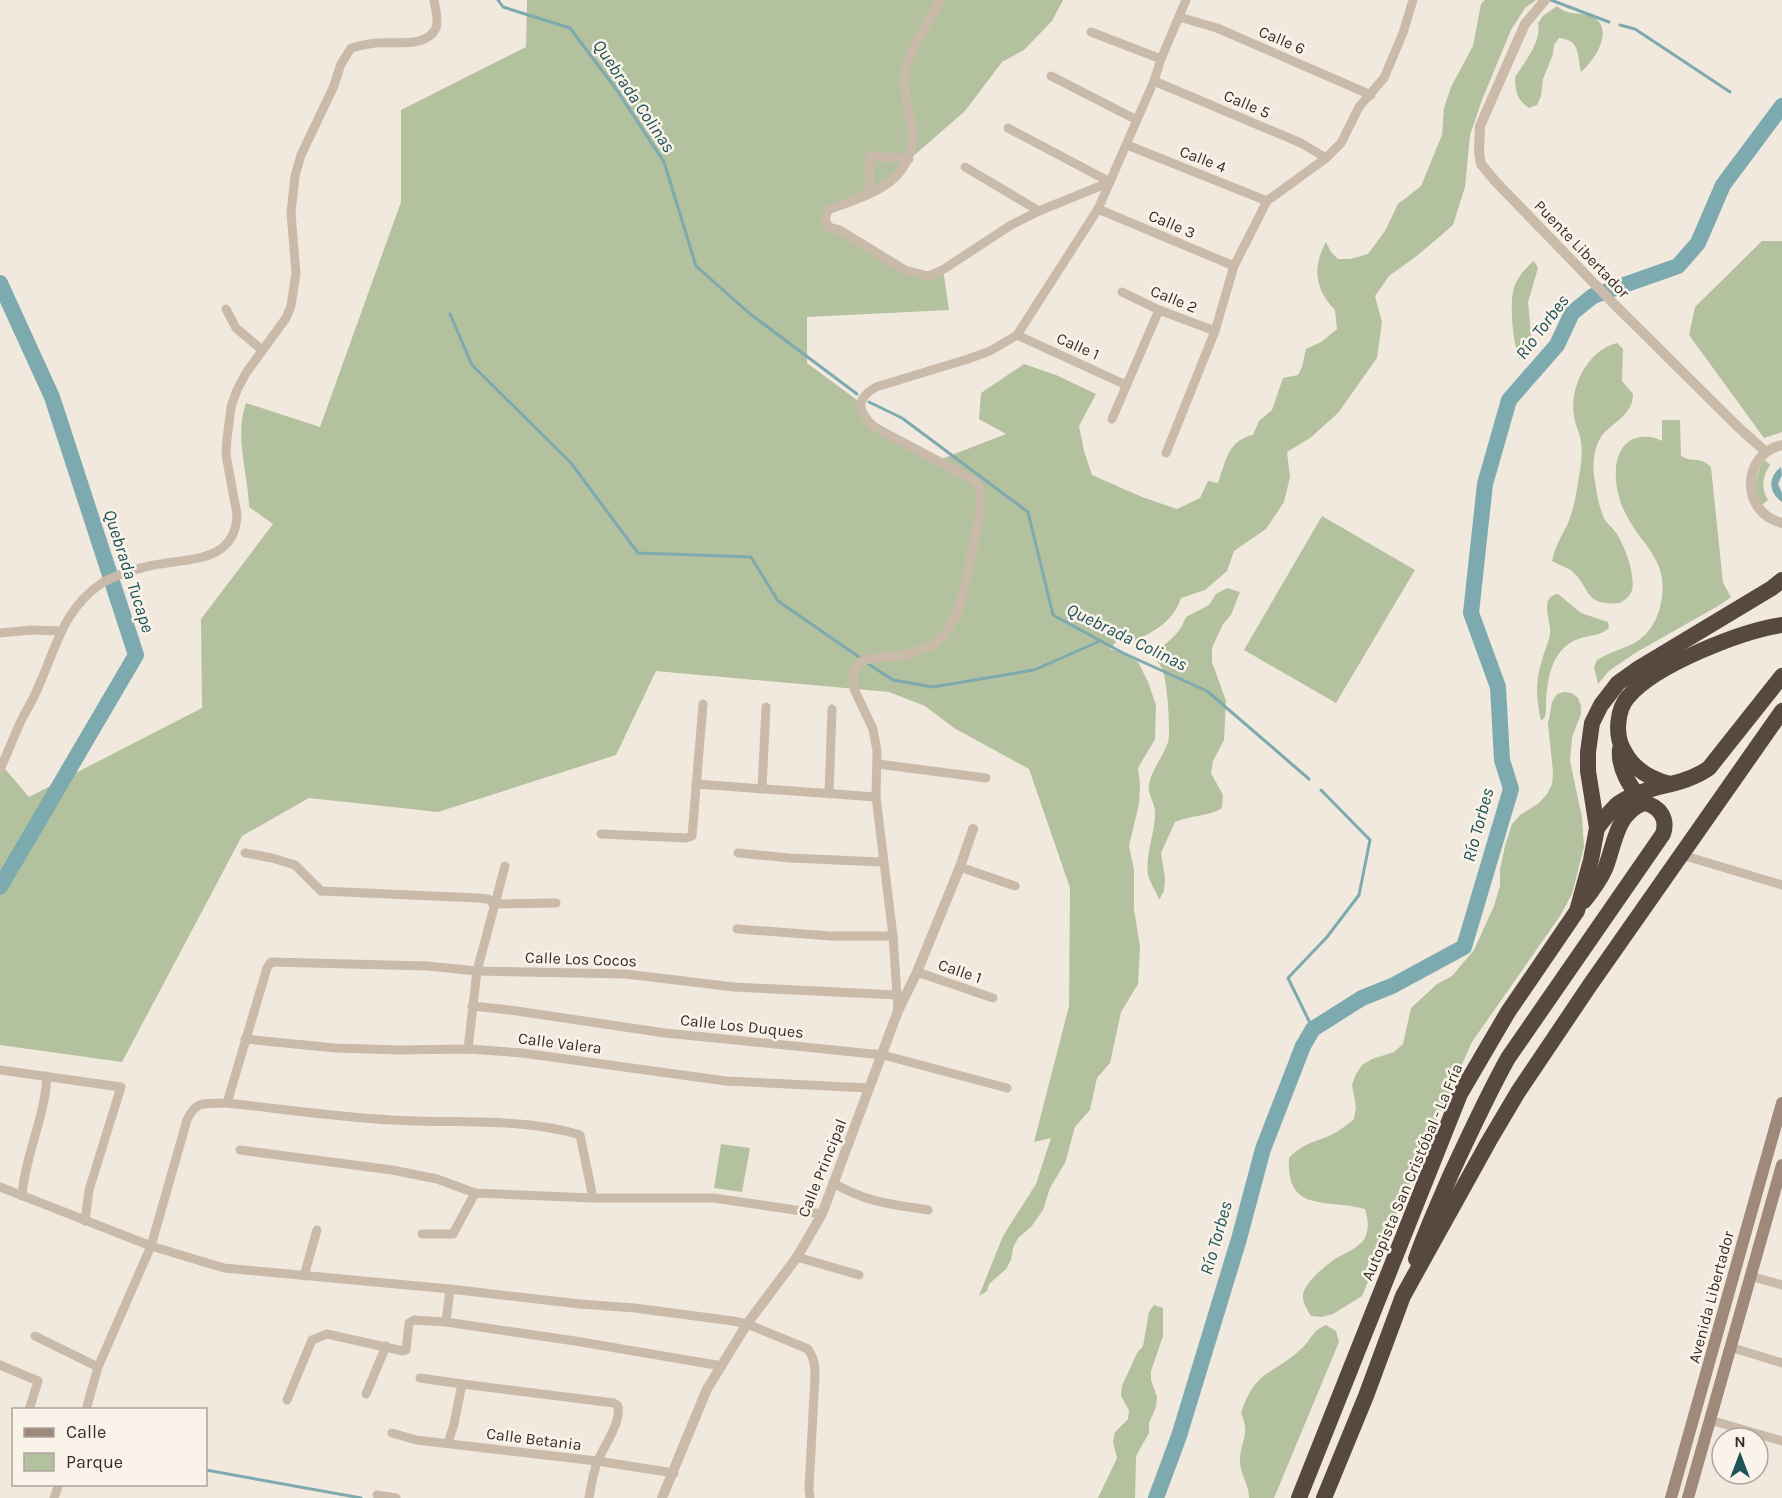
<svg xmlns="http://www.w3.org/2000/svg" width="1782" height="1498" viewBox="0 0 1782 1498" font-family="Karla,sans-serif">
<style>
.green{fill:#b4c19e}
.water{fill:#7daaaf}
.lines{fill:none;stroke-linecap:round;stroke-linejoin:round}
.stream{stroke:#7daaaf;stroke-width:3}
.river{stroke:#7daaaf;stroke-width:16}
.minor{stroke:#cabaaa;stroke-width:9}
.tertiary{stroke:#cabaaa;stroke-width:10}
.secondary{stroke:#9e897b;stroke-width:12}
.motorway{stroke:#584940;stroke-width:16}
.labels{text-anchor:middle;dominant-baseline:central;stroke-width:5;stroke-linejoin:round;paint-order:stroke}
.street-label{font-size:16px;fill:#382e29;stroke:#faf3ea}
.water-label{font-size:18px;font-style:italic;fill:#1f5259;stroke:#faf3ea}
</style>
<rect width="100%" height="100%" fill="#f2e9de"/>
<g class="green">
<path d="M527,0H1063L1052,21L1024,50L1002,62L965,111L910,159L902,172L829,210V226L906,267L928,275L943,269L949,310L807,317V363L861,403L863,415L939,460L1006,434L979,419L981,393L1024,364L1056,375L1096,394L1079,426L1084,451L1092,475L1142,497L1177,509L1200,498L1208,481L1218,483C1226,461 1228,440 1253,435L1259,421L1272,410L1283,378L1298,375L1302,367L1306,349L1321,342L1337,329L1335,310C1315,290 1312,267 1326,242L1331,252L1338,259H1350L1368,254L1385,231L1398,204L1421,186L1442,135L1444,108L1451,87L1473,46L1481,4L1485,0H1536L1525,8L1511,30L1482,100L1470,135L1465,187L1453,225L1418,255L1389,276L1375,296L1382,322L1377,358L1338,413L1310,438L1287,452L1290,477L1284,502L1266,529L1234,551L1227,571L1205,590L1181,598C1173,622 1155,631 1134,641L1123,638L1118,632L1116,642L1110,649L1123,653L1138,662L1148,682L1156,705L1155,739L1138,768L1140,784L1139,804L1129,846L1134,869V909L1140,947L1138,984L1121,1012L1110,1063L1097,1078L1090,1110L1075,1127L1065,1163L1050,1188L1043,1210L1031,1227L1018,1238L1013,1248L1011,1260L1006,1269L989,1284L987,1291L979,1296L1003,1236L1036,1184L1051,1138L1034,1142L1069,1006L1070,888L1029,769L954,728L925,706L889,692L656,671L616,755L438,812L309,798L242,836L122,1062L0,1045V763L29,797L202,708L201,619L273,524L249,507C248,472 234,437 246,403L320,427L401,202V110L526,47Z"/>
<path d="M1557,6C1570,18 1584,10 1596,19C1613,33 1594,61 1581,72C1577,56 1581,40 1559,38L1554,45L1553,54L1543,79L1541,96L1537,105L1529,108C1517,100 1515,91 1515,77C1525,62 1542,41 1538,23L1543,16Z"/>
<polygon points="1762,241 1782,241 1782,432 1764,438 1689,335 1695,307"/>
<path d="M1534,261L1538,268L1528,302L1531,336L1520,360C1513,346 1509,303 1514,288C1517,278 1526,267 1534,261Z"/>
<path d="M1617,343L1623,349L1622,381L1633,394C1633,413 1616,421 1604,433C1593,445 1592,467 1595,482C1597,494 1599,507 1604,518C1606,523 1610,525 1613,529C1623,540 1636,574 1632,590C1630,596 1625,600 1620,603C1581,607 1592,585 1569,569C1563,566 1557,564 1552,561C1555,546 1562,536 1568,523C1573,511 1576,496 1578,483C1580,470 1583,456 1581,442C1580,433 1575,425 1574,416C1569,387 1588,350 1617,343Z"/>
<path d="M1662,420H1680L1681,456C1693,463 1700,456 1711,467L1723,583L1731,597L1718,606L1635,653L1609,671L1598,684L1594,667L1597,660C1624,644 1646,648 1659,611C1663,598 1664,582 1660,570C1656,558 1649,548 1641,538C1625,517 1614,495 1616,467C1617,456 1622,445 1631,440C1641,435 1653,436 1662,441Z"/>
<path d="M1764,459L1770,465C1762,477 1761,488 1768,500L1761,506C1751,489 1756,475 1764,459Z"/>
<polygon points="1322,516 1415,570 1336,703 1244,650"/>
<path d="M1227,588L1240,592L1231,615L1223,624L1212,648V662L1226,701L1224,740L1213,761L1211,773L1223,795L1222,808C1208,817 1191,815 1175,822L1161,853L1165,878L1164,891L1159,900C1157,893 1149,881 1148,875C1145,854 1156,830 1155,811C1154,802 1147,793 1149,784C1152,769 1163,757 1168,742C1171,731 1167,679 1162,668C1160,664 1156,661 1153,657C1166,640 1177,640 1186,617L1209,605L1216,594Z"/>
<path d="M1558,594L1581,613L1608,622L1609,628C1601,636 1589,635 1578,639C1549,650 1546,685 1546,712L1545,717L1541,721C1536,696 1535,681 1543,657C1545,649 1549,642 1550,634C1552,622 1538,597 1558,594Z"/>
<path d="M1564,692L1572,693L1578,698L1581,706V714L1572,737L1570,761L1582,817L1584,847L1572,894L1560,916L1472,1042L1433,1129L1362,1296L1333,1314L1322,1317L1311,1316C1307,1310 1302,1302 1303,1294C1306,1281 1325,1266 1335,1259C1343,1254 1356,1249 1363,1241C1370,1231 1368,1219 1365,1209C1326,1198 1286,1214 1289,1158C1303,1143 1313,1143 1331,1135C1339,1131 1347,1125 1354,1119L1356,1107L1352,1085L1356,1074L1362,1065L1372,1059L1394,1052L1403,1044L1411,1008L1437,984L1452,976L1474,950L1494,906L1500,886V869L1505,846L1512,824L1520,815L1539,803L1547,794L1552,784L1553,772L1548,724L1552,702L1557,694Z"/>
<polygon points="721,1144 750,1148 742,1192 714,1188"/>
<polygon points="1154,1305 1163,1308 1163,1336 1151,1371 1151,1380 1157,1397 1156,1407 1149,1423 1149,1433 1136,1456 1135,1498 1098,1498 1117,1458 1113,1442 1115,1432 1128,1419 1129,1410 1121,1396 1122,1386 1137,1353 1143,1346 1149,1312"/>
<path d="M1326,1325L1336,1331L1339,1342L1274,1498H1249C1249,1484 1240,1474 1240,1461C1240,1440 1251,1436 1241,1413C1256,1369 1270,1377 1300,1350C1312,1340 1311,1331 1326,1325Z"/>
</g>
<path class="water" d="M1781,467L1782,475L1778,484L1782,493V502C1768,492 1768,477 1781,467Z"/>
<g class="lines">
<g class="stream">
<polyline points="498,0 503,7 570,28 616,89 664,162 696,266 749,313 857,394"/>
<polyline points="1551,0 1609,22"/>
<polyline points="1620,25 1635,29 1730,92"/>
<polyline points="450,314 472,365 571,463 638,553 751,557 778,601 859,657"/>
<polyline points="869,402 902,418 1028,512 1053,615 1123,653 1207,691 1309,779"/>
<polyline points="867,663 893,680 933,687 1034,670 1100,641"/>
<polyline points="1313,1029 1288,978 1327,937 1359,895 1370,840 1321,790"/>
<polyline points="206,1470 361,1498"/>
</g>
<g class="river">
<polyline points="0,283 52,397 136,655 0,887"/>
<polyline points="1156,1498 1179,1436 1239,1239 1263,1149 1303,1046 1313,1029 1362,998 1392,986 1464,947 1511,789 1502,760 1498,687 1471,613 1485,484 1509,400 1557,345 1572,313 1593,296 1678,266 1698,243 1723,185 1782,106"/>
</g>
<g class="minor">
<path d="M940,0C931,20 906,54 905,74C903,95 910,113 913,133C914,139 912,145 910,151C902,188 859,198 828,210L825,219L829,227L840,230L905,270L928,276L944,269L1011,225L1039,211L1110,182"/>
<polyline points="1179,17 1217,28 1371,95"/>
<polyline points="1091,32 1161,59"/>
<polyline points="1051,76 1137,120"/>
<polyline points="1154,81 1301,143 1326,158"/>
<polyline points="1008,128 1110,182"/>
<polyline points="1127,145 1267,201"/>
<polyline points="965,167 1039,211"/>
<polyline points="870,193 869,158 871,156 909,159"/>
<polyline points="1098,209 1234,266"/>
<polyline points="1122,292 1159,310 1215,331"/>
<polyline points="226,309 236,328 262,350"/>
<polyline points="1017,335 1126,385"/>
<polyline points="1112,419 1159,310"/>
<polyline points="1166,453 1215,331 1234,266 1267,201 1326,158 1341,143 1359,107 1384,78 1403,33 1413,0"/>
<polyline points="0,633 31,630 60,631"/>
<polyline points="878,764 986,778"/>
<path d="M0,769C8,753 14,735 22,719C27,709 33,700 37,690C56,649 62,610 102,583C116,575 138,568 154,565C189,558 236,563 237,514L226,455L227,439L231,407L237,390L246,373L286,318L291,306L296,273L291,213L295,176L301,155L333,88L341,64L351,48C359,46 367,44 375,43C393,41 426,49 436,28C439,20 435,8 434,0"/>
<polyline points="696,784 876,797"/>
<polyline points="762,789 766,707"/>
<polyline points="829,794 832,709"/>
<polyline points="601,834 686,838 692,836 703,704"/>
<polyline points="245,853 272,858 295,865 321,891 478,898 488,899 494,904 556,903"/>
<polyline points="738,853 790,858 882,862"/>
<polyline points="1682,855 1782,885"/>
<polyline points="960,867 1015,886"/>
<polyline points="737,929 831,936 893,936"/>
<polyline points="917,972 993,998"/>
<polyline points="472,1006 510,1010 665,1033 883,1055 1007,1088"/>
<path d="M898,1010L893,936L876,797L877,751L873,729L854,689L853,673L860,662L872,658L906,655L935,644L943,636L956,617L966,581L980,513L981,494L976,482L963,474L874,427C858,411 854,400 876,387L968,359L990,351L1017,335L1098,209L1154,81L1161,59L1186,0"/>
<polyline points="245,1039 335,1048 399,1050 468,1049 522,1053 726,1081 869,1088"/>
<polyline points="468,1049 477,971 505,866"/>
<polyline points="0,1070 121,1087 89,1190 85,1221"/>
<path d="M227,1103C282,1109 337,1117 392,1120C454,1124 521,1117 580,1135L593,1198"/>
<polyline points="240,1150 392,1170 437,1179 475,1193"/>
<path d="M833,1183C869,1203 889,1204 928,1210"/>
<path d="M0,1187L151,1246L224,1268L450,1289L580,1304L635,1308L733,1321L747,1324L808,1349C814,1358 815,1365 815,1375L809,1489L810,1498"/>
<path d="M22,1196C25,1155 45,1118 47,1076"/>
<polyline points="422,1234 453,1234 475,1193 593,1198 714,1198 822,1214"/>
<polyline points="797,1257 859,1275"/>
<polyline points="304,1276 317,1230"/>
<polyline points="1750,1276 1782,1285"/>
<polyline points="446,1322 450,1289"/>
<polyline points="35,1336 98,1367"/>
<polyline points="1730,1347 1782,1363"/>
<polyline points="0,1365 38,1381 29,1410"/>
<polyline points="420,1378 462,1384"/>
<polyline points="366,1394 386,1346"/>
<polyline points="287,1400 312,1340 327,1334 403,1351 406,1350 409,1323 414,1320 446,1322 575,1341 722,1366"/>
<path d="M86,1410L98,1367L151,1246L187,1120C196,1099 207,1104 227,1103L267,968L271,962L427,966L477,971L626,974L734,987L897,995"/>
<polyline points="1710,1420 1782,1441"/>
<polyline points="392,1433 416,1440 597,1461 674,1473"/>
<path d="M448,1443L454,1424L462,1384L614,1403L618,1406C621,1423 605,1444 598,1460C593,1472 591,1485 589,1498"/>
<polyline points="377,1495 396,1498"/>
<polyline points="54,1498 59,1484"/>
</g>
<g class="tertiary">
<polyline points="1545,0 1525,24 1480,126 1479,152 1481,164 1495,181 1615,305 1738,427 1766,452"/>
<path d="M1782,445C1740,455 1741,513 1782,523"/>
<polyline points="662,1498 707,1389 747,1324 797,1257 822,1214 898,1011 917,972 960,867 973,829"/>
</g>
<g class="secondary">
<polyline points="1671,1498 1782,1103"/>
<polyline points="1688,1498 1782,1165"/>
</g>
<g class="motorway">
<path d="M1620,749C1618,768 1630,788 1644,802"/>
<path d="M1670,784C1650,779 1632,768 1623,749C1615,735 1617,709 1628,697C1655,665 1741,631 1782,625"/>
<path d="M1597,828C1604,820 1611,809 1619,803C1646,784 1681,788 1709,768L1782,676"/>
<path d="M1416,1259C1426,1230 1439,1202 1451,1174C1469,1135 1487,1096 1508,1058L1663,834C1668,819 1660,806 1644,803C1616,813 1615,844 1605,869C1600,880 1592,891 1584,901"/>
<polyline points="1299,1498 1460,1094 1508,1012 1577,911 1591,860 1597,828 1588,771 1588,752 1592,723 1601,705 1618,683 1639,668 1772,588 1782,580"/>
<polyline points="1324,1498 1366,1396 1403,1296 1489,1141 1518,1092 1590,985 1782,711"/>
</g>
</g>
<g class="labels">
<g class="street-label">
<text transform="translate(1282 40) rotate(23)">Calle 6</text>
<text transform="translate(1247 104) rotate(23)">Calle 5</text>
<text transform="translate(1203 159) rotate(21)">Calle 4</text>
<text transform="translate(1172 224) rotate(23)">Calle 3</text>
<text transform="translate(1582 249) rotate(46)">Puente Libertador</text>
<text transform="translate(1174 299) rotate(22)">Calle 2</text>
<text transform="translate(1078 346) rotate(24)">Calle 1</text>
<text transform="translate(581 959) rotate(2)">Calle Los Cocos</text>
<text transform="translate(960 971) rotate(19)">Calle 1</text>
<text transform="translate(742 1026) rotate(6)">Calle Los Duques</text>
<text transform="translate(560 1043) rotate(7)">Calle Valera</text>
<text transform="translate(822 1168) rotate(-68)">Calle Principal</text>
<text transform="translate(1412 1172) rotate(-67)">Autopista San Cristóbal - La Fría</text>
<text transform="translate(1711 1297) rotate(-75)">Avenida Libertador</text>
<text transform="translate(534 1439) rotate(7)">Calle Betania</text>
</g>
<g class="water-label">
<text transform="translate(634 96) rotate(56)">Quebrada Colinas</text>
<text transform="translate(1542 327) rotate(-53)">Río Torbes</text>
<text transform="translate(129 571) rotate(72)">Quebrada Tucape</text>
<text transform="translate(1127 637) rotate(26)">Quebrada Colinas</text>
<text transform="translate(1478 825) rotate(-75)">Río Torbes</text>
<text transform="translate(1216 1238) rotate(-74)">Río Torbes</text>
</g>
</g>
<rect x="12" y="1408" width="195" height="78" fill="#faf3ea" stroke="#aca49d" stroke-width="1.5"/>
<rect x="24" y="1428" width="30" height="9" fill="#9e897b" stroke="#aca49d" stroke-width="1.5"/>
<text x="66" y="1438" font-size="18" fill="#382e29">Calle</text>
<rect x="24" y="1453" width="30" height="18" fill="#b4c19e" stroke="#aca49d" stroke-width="1.5"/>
<text x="66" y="1468" font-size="18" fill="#382e29">Parque</text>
<g transform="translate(1740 1456)"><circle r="28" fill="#faf3ea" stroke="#aca49d" stroke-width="1.5"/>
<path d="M0-4.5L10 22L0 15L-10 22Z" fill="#1f5259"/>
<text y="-9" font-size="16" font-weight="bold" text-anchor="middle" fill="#382e29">N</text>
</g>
</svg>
